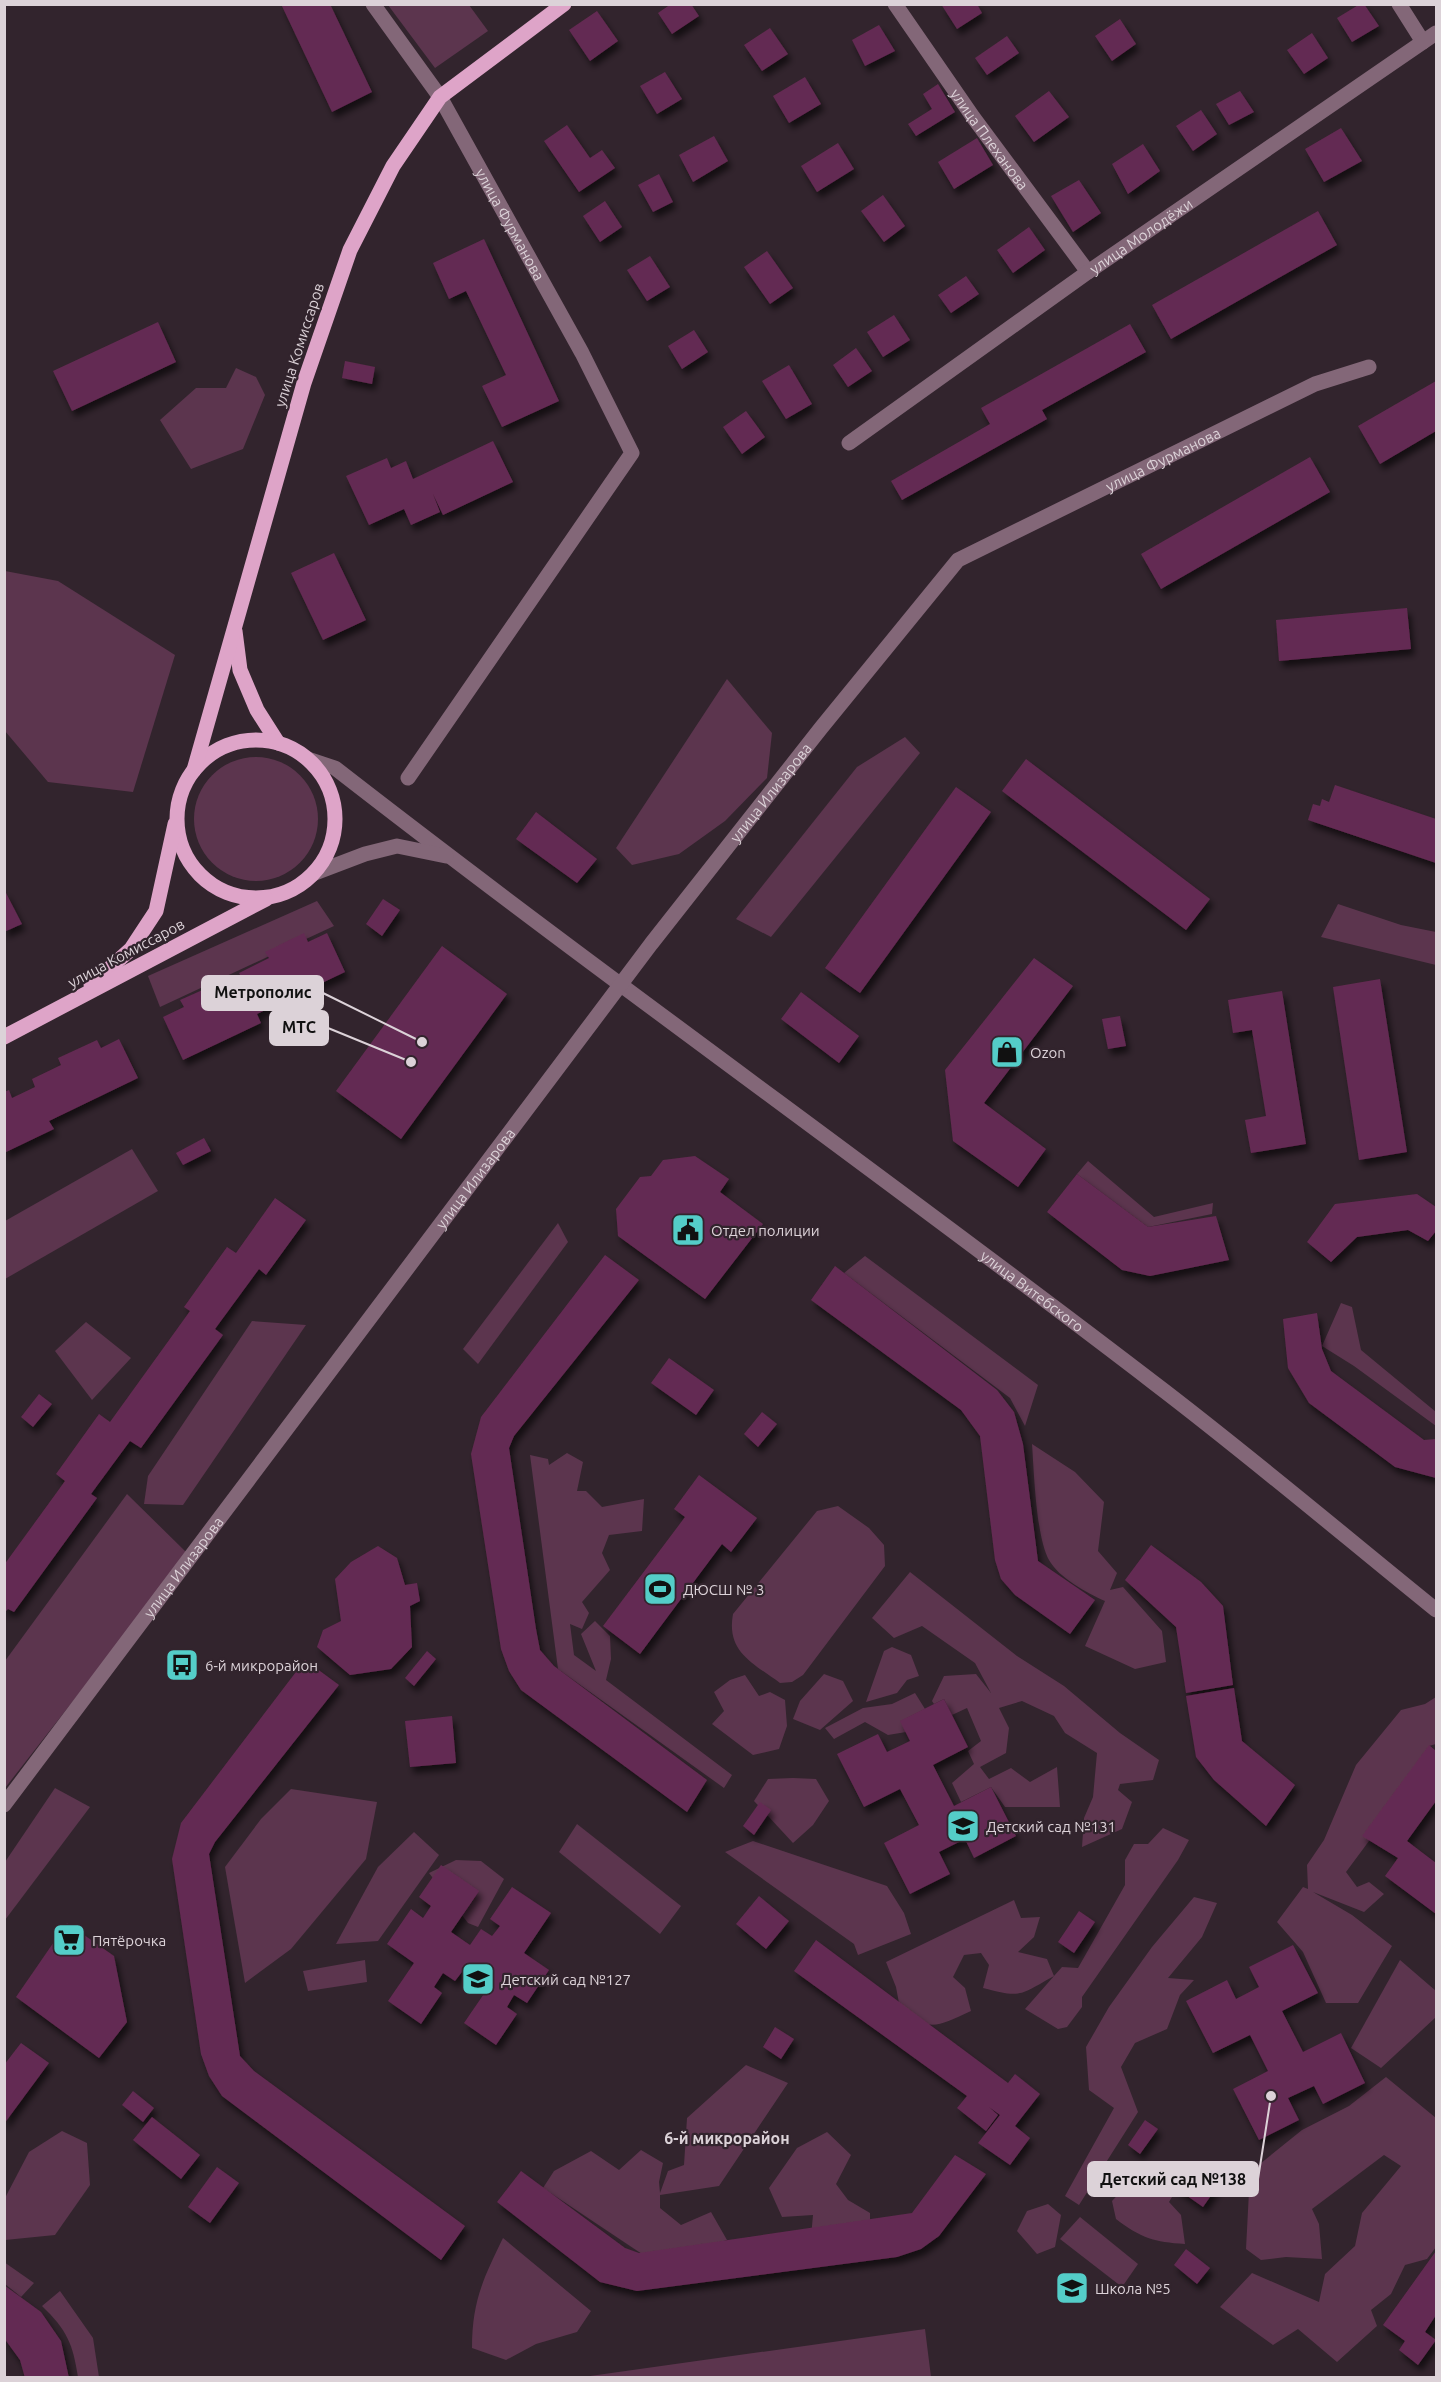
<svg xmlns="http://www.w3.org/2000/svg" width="1441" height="2382" viewBox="0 0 1441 2382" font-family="Ubuntu,sans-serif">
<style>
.green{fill:#5c354e}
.building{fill:#642a52;filter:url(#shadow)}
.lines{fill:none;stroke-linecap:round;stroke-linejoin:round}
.minor{stroke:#836778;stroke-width:15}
.major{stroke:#dea4c8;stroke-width:15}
.labels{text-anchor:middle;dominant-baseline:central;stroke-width:4.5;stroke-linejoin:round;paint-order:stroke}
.street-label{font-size:15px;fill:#dcd2d8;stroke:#32242d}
.poi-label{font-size:15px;fill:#dcd2d8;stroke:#32242d;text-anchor:start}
.neighbourhood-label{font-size:16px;font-weight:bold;fill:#dcd2d8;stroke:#32242d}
.leader{fill:none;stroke:#dcd2d8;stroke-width:2}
.callout-dot{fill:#dcd2d8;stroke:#32242d;stroke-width:2}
.callout{fill:#dcd2d8;stroke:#dcd2d8;stroke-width:2}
.callout-label{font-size:16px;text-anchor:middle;font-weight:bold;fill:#111}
</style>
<defs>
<filter id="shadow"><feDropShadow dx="3.5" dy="6" stdDeviation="3" flood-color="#0009"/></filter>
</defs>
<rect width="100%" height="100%" fill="#32242d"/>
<g class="green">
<polygon points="388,5 469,5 488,31 435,68"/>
<polygon points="236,368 256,377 265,395 243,449 191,469 160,420 196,388 226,388"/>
<polygon points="5,571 58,581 175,655 133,792 48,782 5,731"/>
<polygon points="727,679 772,733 767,778 725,821 679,854 632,865 616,848"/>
<polygon points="905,737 920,753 771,937 736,919 857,767"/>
<circle cx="256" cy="819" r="62"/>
<polygon points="317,901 334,926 160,1007 148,976"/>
<polygon points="1338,904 1401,925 1436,932 1436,965 1321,937"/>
<polygon points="132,1149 158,1191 5,1279 5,1221"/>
<polygon points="1088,1161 1154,1217 1213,1203 1212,1214 1148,1227 1077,1174"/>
<polygon points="558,1223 568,1242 478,1364 463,1349"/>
<polygon points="865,1256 1038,1385 1025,1426 1010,1398 844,1273"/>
<polygon points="1341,1303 1352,1307 1361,1350 1436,1412 1436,1426 1354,1366 1322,1346"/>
<polygon points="252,1321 306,1325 183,1505 144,1504 148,1476"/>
<polygon points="86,1322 131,1358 92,1400 55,1351"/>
<path d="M1032,1444L1075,1472L1104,1502L1098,1551L1117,1573L1110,1590L1123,1587L1162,1631L1166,1662L1135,1669L1085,1646L1105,1601C1087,1593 1059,1578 1049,1560C1036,1537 1034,1472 1032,1444Z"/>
<polygon points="567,1453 583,1462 577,1491 586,1491 602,1507 644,1499 642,1531 609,1535 602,1553 610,1570 582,1602 589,1613 582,1629 570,1624 574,1655 596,1671 581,1634 595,1621 610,1636 611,1659 606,1680 732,1775 724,1788 558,1669 530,1455 548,1459 549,1465"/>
<polygon points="127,1494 188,1554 5,1788 5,1661"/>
<path d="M838,1506L869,1528L884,1545L885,1566L803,1675L792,1682L780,1683C753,1663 726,1652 733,1614L817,1511Z"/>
<polygon points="910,1572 1017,1656 1064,1686 1120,1733 1159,1760 1153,1780 1120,1784 1118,1790 1132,1802 1122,1829 1082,1847 1084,1818 1093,1797 1097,1753 1065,1733 1054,1716 1022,1701 999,1708 1009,1728 1006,1753 980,1767 989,1779 1011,1768 1030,1782 1057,1767 1060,1807 1005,1807 991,1787 961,1802 952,1783 974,1764 968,1751 981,1741 967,1708 952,1715 944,1699 934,1704 932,1701 944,1676 976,1674 991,1693 975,1663 922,1626 894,1638 872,1618"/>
<polygon points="892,1647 911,1655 919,1676 907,1680 897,1693 866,1702 884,1651"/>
<polygon points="824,1674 843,1681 853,1701 820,1730 793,1719 800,1701"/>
<polygon points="745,1675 759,1696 770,1692 785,1700 787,1726 779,1749 753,1755 712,1724 724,1711 714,1692 730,1680"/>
<polygon points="915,1693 925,1709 907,1718 906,1732 888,1735 865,1722 834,1739 825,1728 863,1708 892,1704"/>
<polygon points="1436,1697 1436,1744 1429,1746 1369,1841 1346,1872 1357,1887 1369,1882 1384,1894 1364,1912 1313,1892 1352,1915 1392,1946 1358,2003 1326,2003 1303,1952 1277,1922 1303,1887 1308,1889 1307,1865 1324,1840 1356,1765 1401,1710 1425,1704"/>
<polygon points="793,1778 816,1779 829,1801 813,1825 793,1843 754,1801 768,1779"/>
<polygon points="55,1788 90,1807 5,1920 5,1862"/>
<polygon points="291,1789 377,1802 366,1859 291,1949 245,1983 225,1867 261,1819"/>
<polygon points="577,1824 681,1906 660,1934 559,1852"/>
<path d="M1163,1828L1189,1840L1178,1860L1082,1997V2007L1067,2027L1058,2029L1025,2009L1054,1976C1021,1994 1023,1999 983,1988L989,1965L981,1953L964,1955L953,1977L965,1988L971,2011C938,2026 933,2031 901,2014L896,1987L886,1962L1014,1900L1021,1918L1040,1917L1034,1937L1018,1952L1047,1959L1054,1976L1062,1967L1078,1968L1125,1885V1860L1134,1844H1148Z"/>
<polygon points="414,1832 439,1855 378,1941 336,1944 378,1867"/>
<polygon points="753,1841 887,1886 904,1913 911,1934 858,1955 854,1944 725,1852"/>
<polygon points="456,1860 481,1861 504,1879 478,1927 468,1923 429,1873"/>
<polygon points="1194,1897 1217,1903 1202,1937 1168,1978 1194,1980 1180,1995 1167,2029 1135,2043 1121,2067 1138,2112 1079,2205 1065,2196 1114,2108 1089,2090 1086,2047 1109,2007 1152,1947"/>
<polygon points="365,1960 367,1982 308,1991 303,1971"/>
<polygon points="1400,1960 1436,1991 1436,2017 1381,2068 1351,2048"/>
<polygon points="746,2065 788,2083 719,2186 660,2195 660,2208 681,2225 711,2212 727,2240 651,2260 543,2188 554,2171 591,2151 619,2170 641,2150 663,2163 659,2182 660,2193 668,2171 684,2165 687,2118"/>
<polygon points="1386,2077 1436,2118 1436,2247 1427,2259 1405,2265 1391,2294 1371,2310 1377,2326 1337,2362 1298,2329 1273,2345 1220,2307 1252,2273 1319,2302 1325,2274 1355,2246 1362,2213 1401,2166 1384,2155 1312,2209 1319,2224 1322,2259 1286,2257 1261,2260 1246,2249 1250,2172 1302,2130 1349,2106"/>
<polygon points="62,2131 87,2143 90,2185 55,2235 5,2240 5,2198 29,2152"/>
<polygon points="827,2132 851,2155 836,2184 848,2200 870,2213 870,2227 811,2237 813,2215 782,2217 769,2188 797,2148"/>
<path d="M1164,2172L1175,2192L1169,2202L1181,2215L1185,2244C1154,2242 1141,2238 1116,2219L1112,2201L1131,2181L1153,2187Z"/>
<polygon points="1048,2204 1061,2215 1055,2247 1037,2254 1017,2231 1027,2211"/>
<polygon points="1080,2217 1138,2264 1122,2287 1060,2239"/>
<path d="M503,2238L591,2311L577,2332L536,2344L506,2360L472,2348C472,2302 483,2279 503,2238Z"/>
<polygon points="4,2262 34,2283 21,2297 5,2284"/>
<path d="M60,2291L93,2338L99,2377H78C73,2344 67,2330 42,2306Z"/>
<polygon points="925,2329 931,2377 581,2377 583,2377"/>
</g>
<g class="building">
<polygon points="281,4 330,4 372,92 332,112"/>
<polygon points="671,4 691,4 699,16 672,34 658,13"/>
<polygon points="941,4 977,4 982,13 957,29"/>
<polygon points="1360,4 1364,4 1379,26 1352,42 1337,18"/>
<polygon points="597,11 618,41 590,61 569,30"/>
<polygon points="1120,19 1136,44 1112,61 1095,36"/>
<polygon points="879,25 895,51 865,66 852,40"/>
<polygon points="770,28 788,54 762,71 744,45"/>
<polygon points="1312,33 1328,58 1304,74 1287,50"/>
<polygon points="1007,36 1019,53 987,75 975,58"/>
<polygon points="665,72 682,99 657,114 640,86"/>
<polygon points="805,77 821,104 789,123 773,96"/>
<polygon points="938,84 955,112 916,136 908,124 932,109 923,94"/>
<polygon points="1049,91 1069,117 1034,142 1015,116"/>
<polygon points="1240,91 1254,112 1229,125 1216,104"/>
<polygon points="1201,110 1217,134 1193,151 1176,126"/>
<polygon points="567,125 590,158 602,150 615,168 579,192 544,141"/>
<polygon points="1341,128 1362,161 1324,182 1305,149"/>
<polygon points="714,136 728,161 693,182 679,155"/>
<polygon points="977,138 993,165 954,189 938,162"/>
<polygon points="838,143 854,169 817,192 801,166"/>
<polygon points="1143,144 1160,171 1128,194 1112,164"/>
<polygon points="659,174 673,202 653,212 638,185"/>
<polygon points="1079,180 1101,213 1073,232 1051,196"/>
<polygon points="883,195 905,226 884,242 861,211"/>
<polygon points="605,201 622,227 600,242 583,216"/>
<polygon points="1318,211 1337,245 1171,339 1152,305"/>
<polygon points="1029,227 1045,250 1013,273 997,250"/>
<polygon points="484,239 559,401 502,427 482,386 506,375 466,291 449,299 433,263"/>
<polygon points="767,251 793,288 770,304 744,267"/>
<polygon points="650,256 670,287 647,301 627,270"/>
<polygon points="966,276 979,294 951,313 938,295"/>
<polygon points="894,315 910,340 883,357 867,332"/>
<polygon points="158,322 176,362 72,411 53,371"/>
<polygon points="1130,324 1146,352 1042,410 1047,419 902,500 891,481 990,424 981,408"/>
<polygon points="694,330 708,352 682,369 668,346"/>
<polygon points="856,348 872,371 848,387 833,365"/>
<polygon points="345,361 375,367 372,384 342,378"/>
<polygon points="789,365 812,404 786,419 762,381"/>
<polygon points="1436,381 1436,431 1380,464 1358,426"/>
<polygon points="746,411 765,437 742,454 723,427"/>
<polygon points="493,441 513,482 443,515 433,494 440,512 411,525 404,509 369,525 346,476 387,458 391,468 406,461 413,479"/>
<polygon points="1310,457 1330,492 1161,589 1141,554"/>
<polygon points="334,553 366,620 323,640 291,573"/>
<polygon points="1407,608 1411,649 1279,661 1276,620"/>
<polygon points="1026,759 1210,899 1186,930 1002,791"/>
<polygon points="1335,785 1436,819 1436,863 1308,820 1313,804 1320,806 1322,799 1329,802"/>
<polygon points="956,787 991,812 860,993 825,968"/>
<polygon points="536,812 597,859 577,883 516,839"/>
<polygon points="4,889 22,924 4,932"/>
<polygon points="383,899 400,910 382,936 366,924"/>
<polygon points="304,933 308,942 327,933 345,972 257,1014 261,1023 183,1060 163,1017 184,1007 180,1000 216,984 219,991 243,980 239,973 269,958 265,952"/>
<polygon points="442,946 507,994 401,1139 336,1091"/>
<polygon points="1034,958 1073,986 984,1103 1046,1149 1018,1187 953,1141 945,1070"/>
<polygon points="1380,979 1407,1152 1359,1160 1333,987"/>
<polygon points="1282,991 1306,1144 1251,1153 1245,1120 1266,1116 1252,1030 1233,1033 1228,1000"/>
<polygon points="801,992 859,1036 839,1063 781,1019"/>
<polygon points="1120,1016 1126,1046 1108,1049 1102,1019"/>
<polygon points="119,1039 138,1078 49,1121 54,1129 4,1153 4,1092 9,1090 12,1098 35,1087 32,1079 61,1065 58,1058 97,1040 101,1048"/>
<polygon points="204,1138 211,1151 183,1165 176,1153"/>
<polygon points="695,1156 729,1179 720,1192 763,1224 705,1299 618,1236 616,1209 640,1177 651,1176 663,1160"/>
<polygon points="1077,1174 1148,1227 1216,1216 1229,1260 1150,1276 1122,1270 1047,1212"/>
<polygon points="1417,1194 1436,1207 1436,1231 1428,1241 1408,1230 1357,1237 1331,1262 1307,1242 1335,1204"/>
<polygon points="275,1198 306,1220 266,1275 259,1269 215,1329 223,1335 141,1448 130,1441 91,1494 97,1498 14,1612 8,1609 4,1613 4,1565 65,1481 56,1474 99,1414 110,1422 190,1311 184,1307 227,1247 236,1253"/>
<polygon points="605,1255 639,1280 514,1436 509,1448 536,1629 540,1650 554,1666 707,1780 687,1812 521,1690 509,1671 501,1649 471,1454 481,1417"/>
<polygon points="835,1266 997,1390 1014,1412 1023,1444 1038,1561 1095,1600 1070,1634 1015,1595 1001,1579 995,1560 980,1436 961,1410 811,1300"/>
<polygon points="1317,1313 1322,1349 1331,1371 1424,1440 1436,1439 1436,1478 1395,1467 1309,1403 1288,1368 1283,1319"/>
<polygon points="669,1358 714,1390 696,1415 651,1383"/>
<polygon points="39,1394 52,1404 33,1427 21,1417"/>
<polygon points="762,1412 777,1424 758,1447 744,1434"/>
<polygon points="699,1475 757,1518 731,1552 722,1544 640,1654 603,1626 685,1517 674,1509"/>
<polygon points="1151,1545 1201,1582 1223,1606 1233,1685 1186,1693 1176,1627 1125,1580"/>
<polygon points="378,1546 397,1558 405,1585 417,1583 420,1601 410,1606 412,1647 391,1669 350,1675 317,1647 323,1630 341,1621 335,1579 351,1562"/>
<polygon points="427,1651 436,1659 414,1686 405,1678"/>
<polygon points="305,1660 339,1685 215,1842 209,1854 240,2056 254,2071 465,2226 441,2260 222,2096 209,2076 201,2054 172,1859 181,1823"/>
<polygon points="1234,1688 1242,1741 1295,1785 1266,1826 1214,1780 1196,1757 1186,1696"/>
<polygon points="944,1699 968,1747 933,1765 954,1806 991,1787 1016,1836 974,1858 965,1839 939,1852 950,1874 910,1894 884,1843 919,1825 900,1789 864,1807 837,1754 878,1734 887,1752 910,1741 900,1721"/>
<polygon points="452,1716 456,1763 410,1767 405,1721"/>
<polygon points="1429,1745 1436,1751 1436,1801 1407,1841 1436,1863 1436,1914 1385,1876 1398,1858 1362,1836"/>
<polygon points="760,1802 771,1810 754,1835 743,1826"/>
<polygon points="441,1865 479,1891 451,1932 470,1945 481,1929 492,1936 500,1926 490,1919 512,1887 551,1913 524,1953 549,1970 527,2003 514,1995 507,2007 517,2014 496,2045 464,2023 490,1985 465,1968 455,1981 443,1973 434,1987 442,1993 421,2024 388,2001 414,1963 387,1944 411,1909 423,1918 431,1906 419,1897"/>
<polygon points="759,1896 789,1921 766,1949 736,1924"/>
<polygon points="1079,1911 1095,1922 1074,1953 1058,1942"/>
<polygon points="67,1923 114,1956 127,2022 99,2058 16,1997"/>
<polygon points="816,1940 1008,2083 1015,2074 1040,2094 1015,2126 1030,2138 1010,2165 978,2143 1000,2115 989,2107 998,2115 986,2131 957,2108 967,2096 794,1971"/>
<polygon points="1293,1945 1318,1993 1282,2011 1303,2052 1341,2033 1365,2083 1323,2104 1314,2086 1288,2098 1299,2120 1259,2140 1233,2089 1268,2071 1250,2035 1213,2053 1186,2001 1227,1980 1236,1999 1259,1987 1249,1967"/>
<polygon points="775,2027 794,2039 781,2059 763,2047"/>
<polygon points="21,2043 49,2063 4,2124 4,2065"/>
<polygon points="133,2091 154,2108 143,2122 122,2105"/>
<polygon points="152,2117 200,2155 181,2179 133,2140"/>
<polygon points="1145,2120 1158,2129 1140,2154 1128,2145"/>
<polygon points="955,2155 986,2174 939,2236 921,2249 897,2257 637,2291 600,2282 497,2202 521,2171 625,2248 639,2253 912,2213"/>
<polygon points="1187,2166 1217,2187 1203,2207 1173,2186"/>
<polygon points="217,2167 239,2183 210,2223 188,2207"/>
<polygon points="1186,2249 1210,2268 1197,2284 1174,2265"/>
<polygon points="1436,2251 1436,2315 1425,2332 1436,2340 1418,2365 1399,2350 1405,2341 1383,2325"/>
<polygon points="4,2285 41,2312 61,2341 69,2378 25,2378 20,2360 4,2338"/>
</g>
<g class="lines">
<g class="minor">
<path id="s1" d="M373,4L440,97L582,353L632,453L408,778"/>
<path id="s2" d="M895,4L973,117L1088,272"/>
<polyline points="1399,4 1423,42"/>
<path id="s3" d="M849,443L1088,272L1436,33"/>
<path id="s4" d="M308,759L335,768C605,978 883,1175 1154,1383C1250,1456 1342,1534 1436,1610"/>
<polyline points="315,873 365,854 397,846 446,856"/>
<path id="s5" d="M4,1805L651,944L821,728L958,560L1315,384L1369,367"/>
</g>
<g class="major">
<polyline points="235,631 240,670 257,710 278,743"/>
<circle cx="256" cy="819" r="79"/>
<polyline points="194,770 304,383 350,250 393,166 440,97 564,4"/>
<polyline points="91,985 131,949 156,911 175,824"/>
<polyline points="4,1037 266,899"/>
</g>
</g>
<defs>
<g id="shop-square" transform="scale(1.725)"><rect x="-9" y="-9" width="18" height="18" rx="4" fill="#54cdc8" stroke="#32242d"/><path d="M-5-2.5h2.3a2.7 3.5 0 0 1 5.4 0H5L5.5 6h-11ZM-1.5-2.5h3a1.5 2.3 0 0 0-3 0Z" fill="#111"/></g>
<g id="civic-square" transform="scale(1.725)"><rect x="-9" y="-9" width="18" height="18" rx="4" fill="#54cdc8" stroke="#32242d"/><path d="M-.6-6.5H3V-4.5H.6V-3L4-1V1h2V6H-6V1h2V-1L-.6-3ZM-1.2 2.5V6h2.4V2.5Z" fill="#111"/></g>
<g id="stadium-square" transform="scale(1.725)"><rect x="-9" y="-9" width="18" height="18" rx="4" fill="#54cdc8" stroke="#32242d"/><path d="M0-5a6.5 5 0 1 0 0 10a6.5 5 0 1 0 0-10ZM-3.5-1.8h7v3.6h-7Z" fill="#111"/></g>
<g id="bus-square" transform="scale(1.725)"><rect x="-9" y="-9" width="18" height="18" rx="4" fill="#54cdc8" stroke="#32242d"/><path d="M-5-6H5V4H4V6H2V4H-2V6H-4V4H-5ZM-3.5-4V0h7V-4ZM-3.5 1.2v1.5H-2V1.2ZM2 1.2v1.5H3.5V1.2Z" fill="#111"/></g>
<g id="school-square" transform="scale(1.725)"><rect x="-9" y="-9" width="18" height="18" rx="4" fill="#54cdc8" stroke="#32242d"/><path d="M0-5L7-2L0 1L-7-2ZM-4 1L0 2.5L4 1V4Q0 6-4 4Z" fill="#111"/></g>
<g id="supermarket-square" transform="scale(1.725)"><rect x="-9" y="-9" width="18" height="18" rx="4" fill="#54cdc8" stroke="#32242d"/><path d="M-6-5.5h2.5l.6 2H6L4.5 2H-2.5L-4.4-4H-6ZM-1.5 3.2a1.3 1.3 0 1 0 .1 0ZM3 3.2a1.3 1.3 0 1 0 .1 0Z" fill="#111"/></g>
</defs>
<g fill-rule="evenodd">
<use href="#shop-square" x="1007" y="1052"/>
<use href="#civic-square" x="688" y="1230"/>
<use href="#stadium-square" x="660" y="1589"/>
<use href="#bus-square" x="182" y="1665"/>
<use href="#school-square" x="963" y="1826"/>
<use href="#supermarket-square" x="69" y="1940"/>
<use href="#school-square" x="478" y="1979"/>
<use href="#school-square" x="1072" y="2288"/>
</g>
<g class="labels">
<g class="street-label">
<text stroke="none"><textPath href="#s2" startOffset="165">улица Плеханова</textPath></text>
<text stroke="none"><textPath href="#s1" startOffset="260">улица Фурманова</textPath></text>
<text stroke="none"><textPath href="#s3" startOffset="358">улица Молодёжи</textPath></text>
<text transform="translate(299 345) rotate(-72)">улица Комиссаров</text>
<text stroke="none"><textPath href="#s5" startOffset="1797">улица Фурманова</textPath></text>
<text stroke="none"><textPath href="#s5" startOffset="1270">улица Илизарова</textPath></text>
<text transform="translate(126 953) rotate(-28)">улица Комиссаров</text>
<text stroke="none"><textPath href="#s5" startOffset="784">улица Илизарова</textPath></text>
<text stroke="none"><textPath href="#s4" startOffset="900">улица Витебского</textPath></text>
<text stroke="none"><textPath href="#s5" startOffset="298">улица Илизарова</textPath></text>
</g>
<g class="poi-label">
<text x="1030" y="1052">Ozon</text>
<text x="711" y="1230">Отдел полиции</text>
<text x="683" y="1589">ДЮСШ № 3</text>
<text x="205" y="1665">6-й микрорайон</text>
<text x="986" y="1826">Детский сад №131</text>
<text x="92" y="1940">Пятёрочка</text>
<text x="501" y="1979">Детский сад №127</text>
<text x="1095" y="2288">Школа №5</text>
</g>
<g class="neighbourhood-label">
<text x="727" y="2138">6-й микрорайон</text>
</g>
</g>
<path class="leader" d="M422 1042L323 993M411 1062L328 1028M1271 2096L1258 2179"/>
<g class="callout-dot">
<circle cx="422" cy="1042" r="6"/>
<circle cx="411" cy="1062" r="6"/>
<circle cx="1271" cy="2096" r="6"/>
</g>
<g class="callout">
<rect x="202" y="976" width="121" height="34" rx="6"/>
<rect x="270" y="1011" width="58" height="34" rx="6"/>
<rect x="1088" y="2162" width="170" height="34" rx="6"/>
</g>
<g class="callout-label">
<text x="263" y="998">Метрополис</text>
<text x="299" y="1033">МТС</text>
<text x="1173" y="2185">Детский сад №138</text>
</g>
<rect width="1441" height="2382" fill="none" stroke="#dcd2d8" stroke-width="12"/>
</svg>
